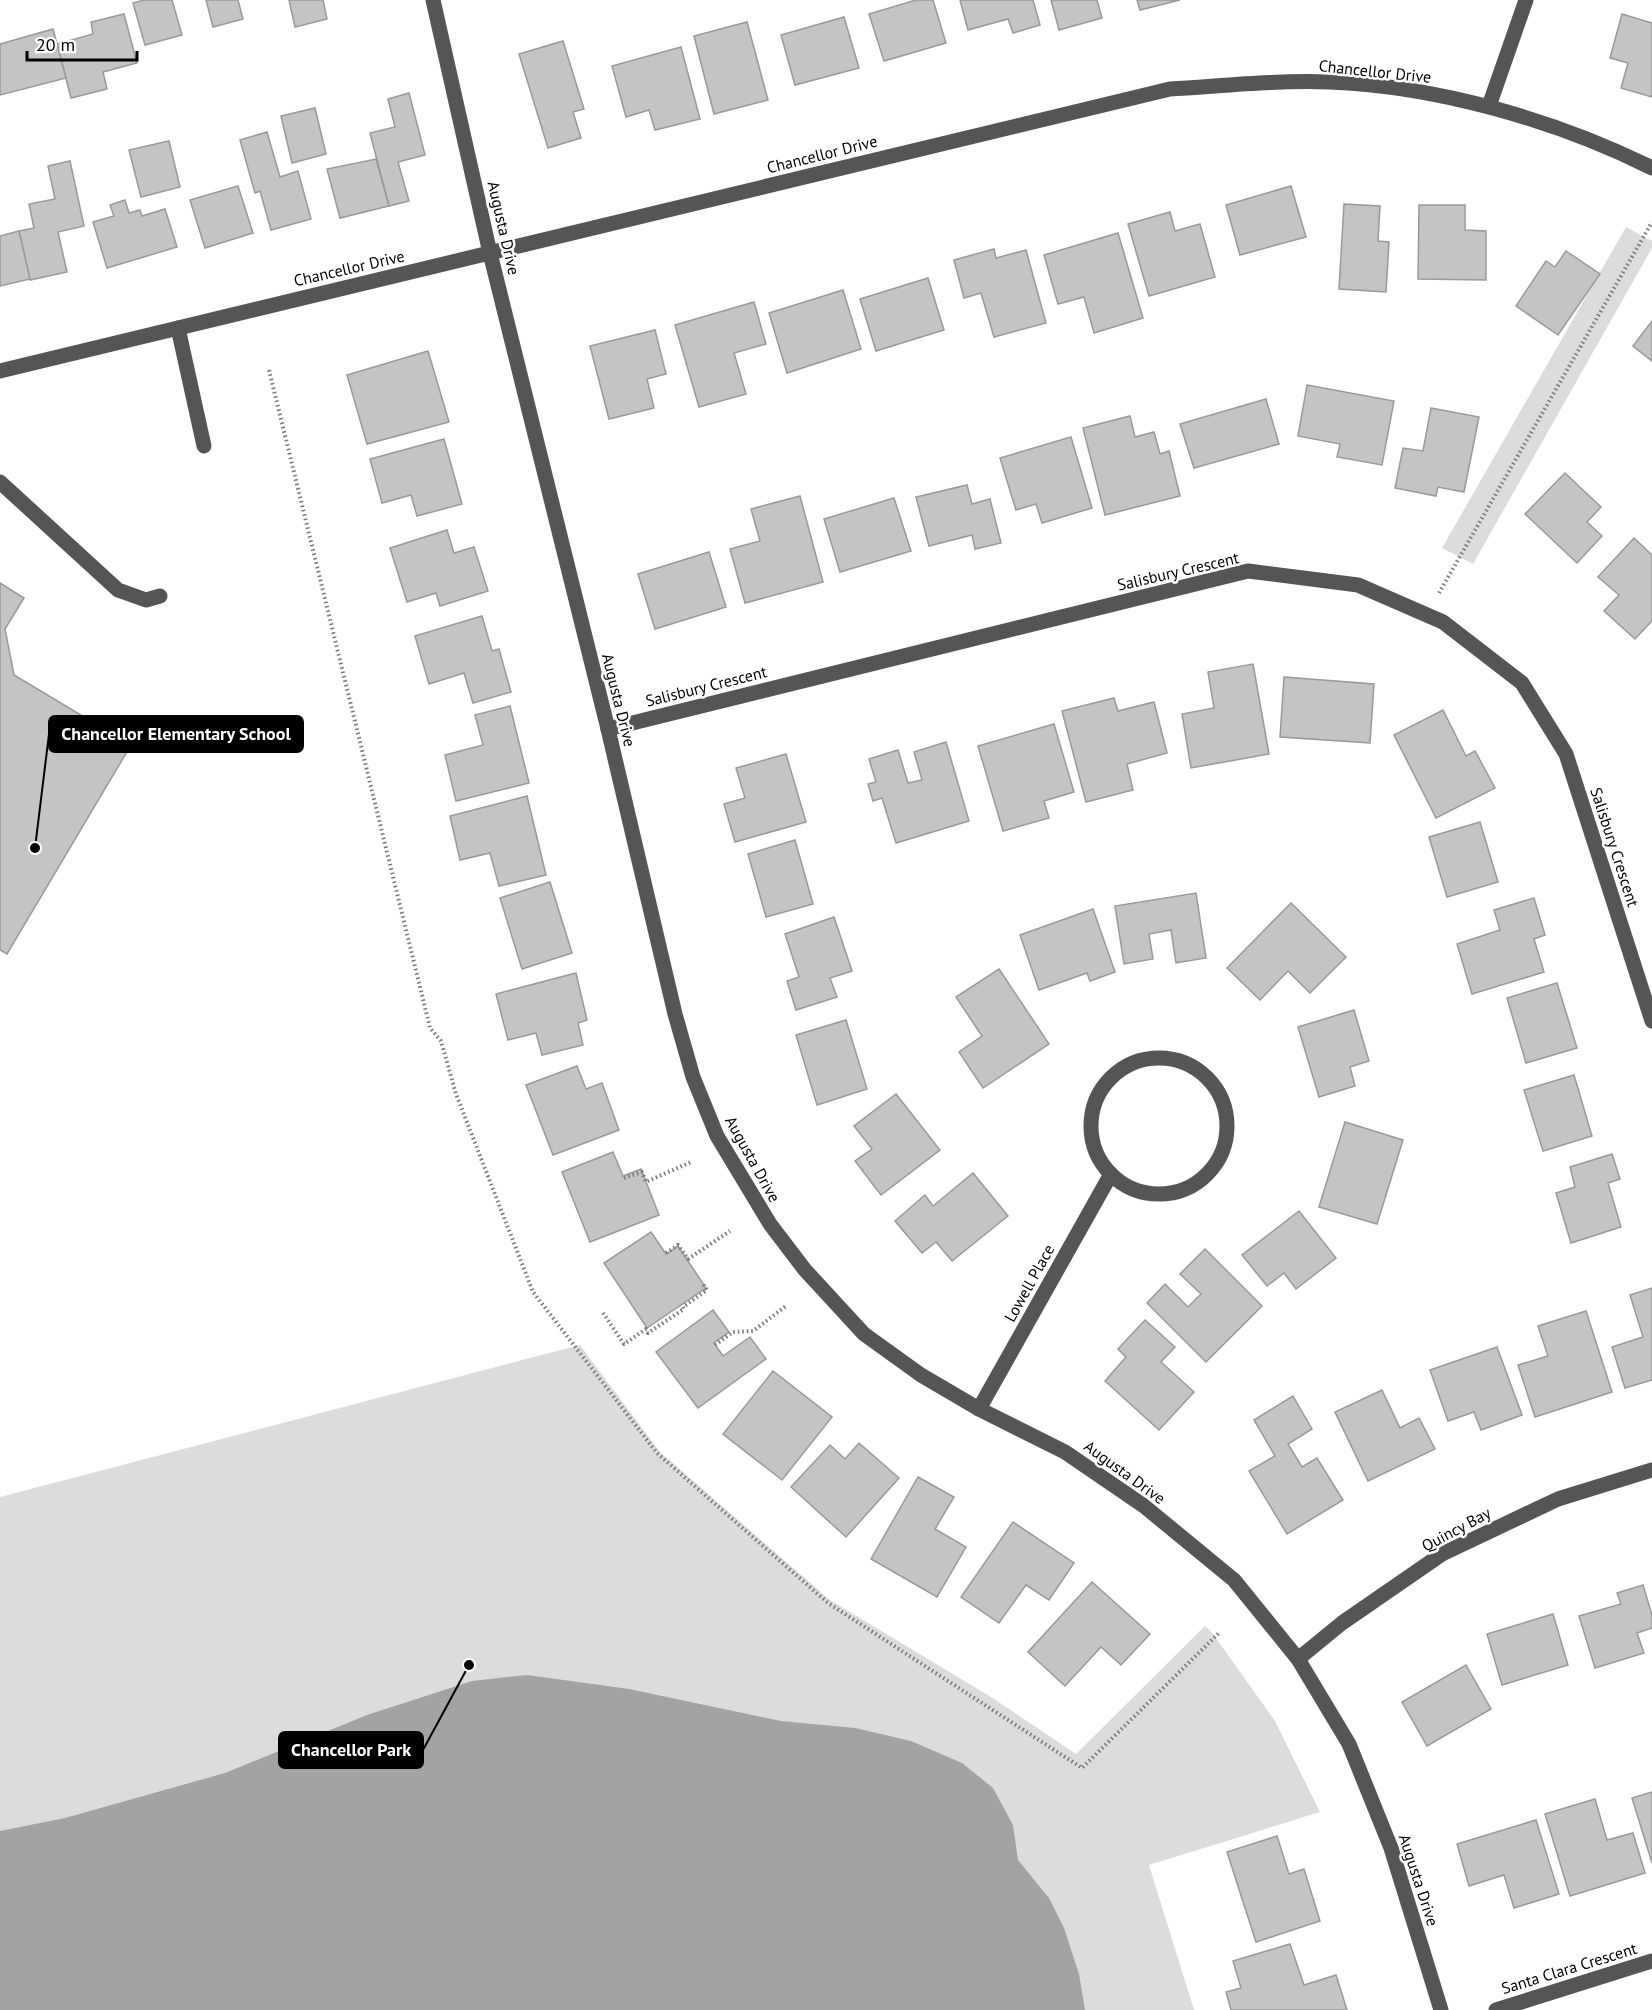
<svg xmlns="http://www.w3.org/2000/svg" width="1652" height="2010" viewBox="0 0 1652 2010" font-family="'PT Sans',sans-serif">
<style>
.green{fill:#dcdcdc}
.water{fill:#a3a3a3}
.building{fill:#c4c4c4;stroke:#999;stroke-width:1.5}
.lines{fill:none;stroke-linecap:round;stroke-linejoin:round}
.path{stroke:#777;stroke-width:4;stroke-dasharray:1.5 3;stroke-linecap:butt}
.minor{stroke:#555;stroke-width:15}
.labels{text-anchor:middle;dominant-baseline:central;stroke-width:5;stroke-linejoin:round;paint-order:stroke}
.street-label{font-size:16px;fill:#000;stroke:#fff}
.leader{fill:none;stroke:#000;stroke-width:2}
.callout-dot{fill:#000;stroke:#fff;stroke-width:2}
.callout{fill:#000;stroke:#000;stroke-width:2}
.callout-label{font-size:18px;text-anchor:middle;font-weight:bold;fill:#fff}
</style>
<rect width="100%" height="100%" fill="#fff"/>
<g class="green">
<polygon points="1626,227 1652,241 1652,248 1473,564 1442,548"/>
<polygon points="580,1345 660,1452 830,1600 991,1697 1076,1754 1205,1626 1213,1634 1275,1721 1320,1812 1149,1865 1194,2010 0,2010 0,1497"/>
</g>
<polygon class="water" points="527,1675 629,1689 781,1721 855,1728 911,1741 962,1763 993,1788 1013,1825 1018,1860 1049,1898 1064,1928 1079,1974 1085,2010 0,2010 0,1831 65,1818 225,1773 367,1715 472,1681"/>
<g class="building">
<polygon points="144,0 172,0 182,35 145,45 133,3"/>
<polygon points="206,0 238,0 243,19 213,27"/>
<polygon points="289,0 323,0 327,19 295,27"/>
<polygon points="916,0 933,0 946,43 884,61 869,14"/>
<polygon points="960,0 1033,0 1040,25 1013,33 1008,19 968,30"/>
<polygon points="1051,0 1097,0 1102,18 1059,30"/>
<polygon points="1137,0 1180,0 1140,10"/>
<polygon points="124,14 137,63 103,72 107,89 71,98 57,44 93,34 91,22"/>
<polygon points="1622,14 1652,23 1652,97 1621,88 1628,63 1610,58"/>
<polygon points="844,17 859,68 795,85 781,35"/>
<polygon points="747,22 768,100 714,114 694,36"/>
<polygon points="53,29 66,78 0,95 0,44"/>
<polygon points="563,41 584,109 573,112 581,138 548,148 519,54"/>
<polygon points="681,47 700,119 655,130 649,110 626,117 612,66"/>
<polygon points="409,93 425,155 398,162 409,201 389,206 370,133 395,127 388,99"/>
<polygon points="315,108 326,154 292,163 281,116"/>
<polygon points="267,132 280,177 298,171 311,219 271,230 260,191 255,193 240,140"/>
<polygon points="169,141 180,187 141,197 129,150"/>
<polygon points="376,159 389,206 340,218 327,169"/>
<polygon points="70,161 84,226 58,232 67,272 30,280 19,231 34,228 29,204 55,199 48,166"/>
<polygon points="238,186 253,233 205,248 190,200"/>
<polygon points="1291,186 1306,237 1240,255 1226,205"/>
<polygon points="125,200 129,213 140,210 142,216 165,209 177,247 107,268 93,222 114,216 110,205"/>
<polygon points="1344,204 1380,206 1378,241 1389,242 1386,292 1339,289"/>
<polygon points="1419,205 1465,205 1465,230 1486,231 1486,280 1418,279"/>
<polygon points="1170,212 1175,231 1200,224 1215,277 1149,296 1128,224"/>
<polygon points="19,231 30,279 0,286 0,236"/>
<polygon points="1118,233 1143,318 1094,333 1084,297 1058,304 1044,255"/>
<polygon points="994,249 996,258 1026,250 1046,323 994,337 981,293 964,298 954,260"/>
<polygon points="1566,251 1600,274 1558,335 1516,306 1546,261 1555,267"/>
<polygon points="928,278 944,330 876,351 860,299"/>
<polygon points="843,290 861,349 787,373 769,313"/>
<polygon points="754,302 766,344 734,353 746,394 699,407 675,325"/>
<polygon points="1652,321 1652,361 1633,346"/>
<polygon points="655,330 666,374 647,379 654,408 609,419 590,346"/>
<polygon points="428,351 449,422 367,444 347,375"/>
<polygon points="1307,385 1394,401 1382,465 1337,457 1340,444 1298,436"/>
<polygon points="1266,399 1279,444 1194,468 1180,424"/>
<polygon points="1431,408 1479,417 1464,492 1438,487 1436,496 1395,488 1403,448 1423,451"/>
<polygon points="1130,416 1135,437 1154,432 1160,454 1169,451 1180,496 1105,515 1083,428"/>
<polygon points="1071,437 1092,508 1042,523 1036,504 1016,510 1000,458"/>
<polygon points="444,439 462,504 417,516 411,495 382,503 370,459"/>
<polygon points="1565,473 1601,507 1587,522 1602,536 1577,563 1525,514"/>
<polygon points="967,485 972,504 990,499 1001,543 975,549 972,535 929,546 916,497"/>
<polygon points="800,496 823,582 745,603 730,549 760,541 751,509"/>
<polygon points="894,498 911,551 840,572 824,519"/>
<polygon points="447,530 454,553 474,547 488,591 440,606 436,593 407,602 390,548"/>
<polygon points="1634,538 1652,555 1652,621 1635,639 1604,611 1619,595 1598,577"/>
<polygon points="709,552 726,607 655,629 638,574"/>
<polygon points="0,583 24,598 5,629 14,675 131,745 7,954 0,950"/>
<polygon points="482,616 492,651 499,649 511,692 473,703 464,673 429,684 415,636"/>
<polygon points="1253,664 1269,754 1191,768 1182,714 1214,708 1208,672"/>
<polygon points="1284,677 1374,684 1370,743 1280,737"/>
<polygon points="1114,698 1118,711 1154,702 1167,753 1127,764 1133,790 1086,802 1062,711"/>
<polygon points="510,706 529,783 456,801 445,755 483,745 475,715"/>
<polygon points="1443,710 1466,756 1475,751 1495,788 1436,818 1394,735"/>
<polygon points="1054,724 1074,792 1044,801 1049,818 1003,831 978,746"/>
<polygon points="946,742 969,821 896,843 882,798 873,801 868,784 876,782 869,759 898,750 908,783 922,780 914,752"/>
<polygon points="786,754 806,822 735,842 724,804 745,798 736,768"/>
<polygon points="527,796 546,875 499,886 490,853 460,860 450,816"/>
<polygon points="1480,822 1498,882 1447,897 1429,837"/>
<polygon points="795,840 813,904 766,917 748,854"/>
<polygon points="550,882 572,953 522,969 500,898"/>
<polygon points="1196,893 1206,958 1176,963 1171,930 1149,934 1153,959 1124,964 1115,906"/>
<polygon points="1534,898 1545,935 1534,939 1544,972 1472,994 1457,944 1500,930 1494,910"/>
<polygon points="1291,903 1346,957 1310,993 1288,971 1260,1000 1227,968"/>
<polygon points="1093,909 1115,972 1090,981 1087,973 1039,990 1020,935"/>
<polygon points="834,917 852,971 830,978 837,997 796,1010 787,981 799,977 785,934"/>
<polygon points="999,969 1049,1044 983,1088 959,1052 982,1036 956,997"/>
<polygon points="576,973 587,1020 578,1023 583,1045 542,1055 536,1033 508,1040 496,994"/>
<polygon points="1557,983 1577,1048 1526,1063 1507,998"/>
<polygon points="1354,1010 1369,1061 1350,1067 1355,1086 1319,1097 1298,1027"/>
<polygon points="846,1020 867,1089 817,1105 796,1035"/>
<polygon points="577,1066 586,1089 602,1083 619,1130 553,1155 526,1085"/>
<polygon points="1574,1075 1592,1136 1543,1151 1524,1090"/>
<polygon points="896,1094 940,1150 881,1195 855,1161 872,1149 854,1126"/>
<polygon points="1345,1122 1403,1140 1377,1224 1319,1207"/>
<polygon points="613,1152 623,1176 641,1169 659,1215 590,1242 562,1172"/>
<polygon points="1612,1154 1620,1179 1608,1183 1621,1227 1571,1243 1556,1193 1575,1187 1570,1167"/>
<polygon points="973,1173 1008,1216 952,1261 936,1242 922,1253 895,1221 925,1195 933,1206"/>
<polygon points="1299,1211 1336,1258 1296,1289 1284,1273 1267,1286 1242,1255"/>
<polygon points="651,1232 666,1254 678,1246 706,1288 647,1328 604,1263"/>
<polygon points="1205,1249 1262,1306 1206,1362 1147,1303 1165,1284 1188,1307 1201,1294 1180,1274"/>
<polygon points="1652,1288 1652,1380 1625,1388 1612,1347 1643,1337 1630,1295"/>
<polygon points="713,1310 729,1332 714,1343 723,1356 750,1337 766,1359 698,1408 656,1352"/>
<polygon points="1586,1311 1612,1392 1535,1417 1518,1365 1548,1356 1538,1326"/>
<polygon points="1145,1320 1175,1347 1161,1362 1194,1392 1159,1430 1105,1381 1126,1357 1118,1349"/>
<polygon points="1497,1347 1522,1415 1481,1430 1474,1412 1448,1421 1430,1370"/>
<polygon points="773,1371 832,1417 782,1480 723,1434"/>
<polygon points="1382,1390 1400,1428 1419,1418 1435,1449 1368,1481 1335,1412"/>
<polygon points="1293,1396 1312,1429 1288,1444 1302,1467 1317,1458 1343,1500 1287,1534 1249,1471 1275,1456 1254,1420"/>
<polygon points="859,1443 899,1478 846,1537 791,1487 830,1445 845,1459"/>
<polygon points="918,1477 954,1497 935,1529 966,1547 937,1597 871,1559"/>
<polygon points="1013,1522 1074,1563 1049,1600 1026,1585 999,1623 961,1597"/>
<polygon points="1092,1582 1150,1634 1121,1665 1101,1647 1065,1686 1028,1652"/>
<polygon points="1643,1585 1652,1615 1652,1628 1637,1633 1644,1653 1595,1668 1579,1616 1621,1604 1617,1593"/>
<polygon points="1553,1614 1568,1665 1502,1685 1487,1634"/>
<polygon points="1466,1665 1491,1709 1427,1746 1402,1702"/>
<polygon points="1652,1792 1652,1863 1632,1798"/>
<polygon points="1595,1799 1607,1840 1633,1833 1645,1873 1570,1896 1545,1814"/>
<polygon points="1536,1820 1559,1894 1514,1908 1504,1875 1469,1886 1457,1844"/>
<polygon points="1277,1836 1289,1874 1304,1869 1320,1921 1256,1942 1227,1852"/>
<polygon points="1290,1944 1304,1985 1336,1975 1347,2010 1231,2010 1226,1992 1241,1988 1233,1961"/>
</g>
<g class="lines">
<g class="path">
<polyline points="269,370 430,1028 441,1041 456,1094 533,1292 657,1453 828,1603 1082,1768 1220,1632"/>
<polyline points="1439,593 1652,222"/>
<polyline points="624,1178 642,1172 646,1182 691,1162"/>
<polyline points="666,1253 678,1245 688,1259 730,1231"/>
<polyline points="603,1313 624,1344 646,1329 648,1333 684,1309 683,1307 707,1290 703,1284"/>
<polyline points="715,1345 733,1332 753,1331 786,1306"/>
</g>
<g class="minor">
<polyline points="433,0 490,253 608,729 675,1014 693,1077 717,1136 770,1224 805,1270 864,1334 921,1375 979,1409 1065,1452 1144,1506 1234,1580 1298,1659 1349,1744 1391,1848 1441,2010"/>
<polyline points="1489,106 1526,0"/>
<polyline points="178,328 204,446"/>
<path d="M0,371L1170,89C1222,86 1276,80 1329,82C1436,86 1556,120 1652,168"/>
<polyline points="0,482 118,590 146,600 160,596"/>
<polyline points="608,729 1248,571 1358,585 1443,622 1522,683 1566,754 1652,1021"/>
<circle cx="1159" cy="1126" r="68"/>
<polyline points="979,1409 1111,1174"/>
<polyline points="1298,1659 1342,1623 1442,1554 1558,1499 1652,1470"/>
<polyline points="1496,2010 1652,1961"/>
</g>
</g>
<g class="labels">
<g class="street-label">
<text transform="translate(1375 71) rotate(6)">Chancellor Drive</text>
<text transform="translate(822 154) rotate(-14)">Chancellor Drive</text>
<text transform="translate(504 228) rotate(77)">Augusta Drive</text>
<text transform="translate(349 268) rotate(-13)">Chancellor Drive</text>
<text transform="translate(1178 571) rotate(-13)">Salisbury Crescent</text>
<text transform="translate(706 686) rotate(-14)">Salisbury Crescent</text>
<text transform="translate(619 700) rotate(76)">Augusta Drive</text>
<text transform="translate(1615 847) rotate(72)">Salisbury Crescent</text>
<text transform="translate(753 1159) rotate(61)">Augusta Drive</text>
<text transform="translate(1029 1283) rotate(-61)">Lowell Place</text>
<text transform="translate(1125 1472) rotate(36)">Augusta Drive</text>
<text transform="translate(1456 1529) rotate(-28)">Quincy Bay</text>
<text transform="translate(1419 1880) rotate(72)">Augusta Drive</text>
<text transform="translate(1569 1968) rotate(-17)">Santa Clara Crescent</text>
</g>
</g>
<path class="leader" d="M35 848L49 734M469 1665L423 1750"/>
<g class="callout-dot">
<circle cx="35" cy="848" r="6"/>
<circle cx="469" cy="1665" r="6"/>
</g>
<g class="callout">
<rect x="49" y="716" width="254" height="36" rx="6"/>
<rect x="279" y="1732" width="144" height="36" rx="6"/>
</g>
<g class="callout-label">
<text x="176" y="740">Chancellor Elementary School</text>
<text x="351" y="1756">Chancellor Park</text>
</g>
<path d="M27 51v9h110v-9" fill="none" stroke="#000000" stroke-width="3"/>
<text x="36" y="51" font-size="18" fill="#000000" stroke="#ffffff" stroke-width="4.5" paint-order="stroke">20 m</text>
</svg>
